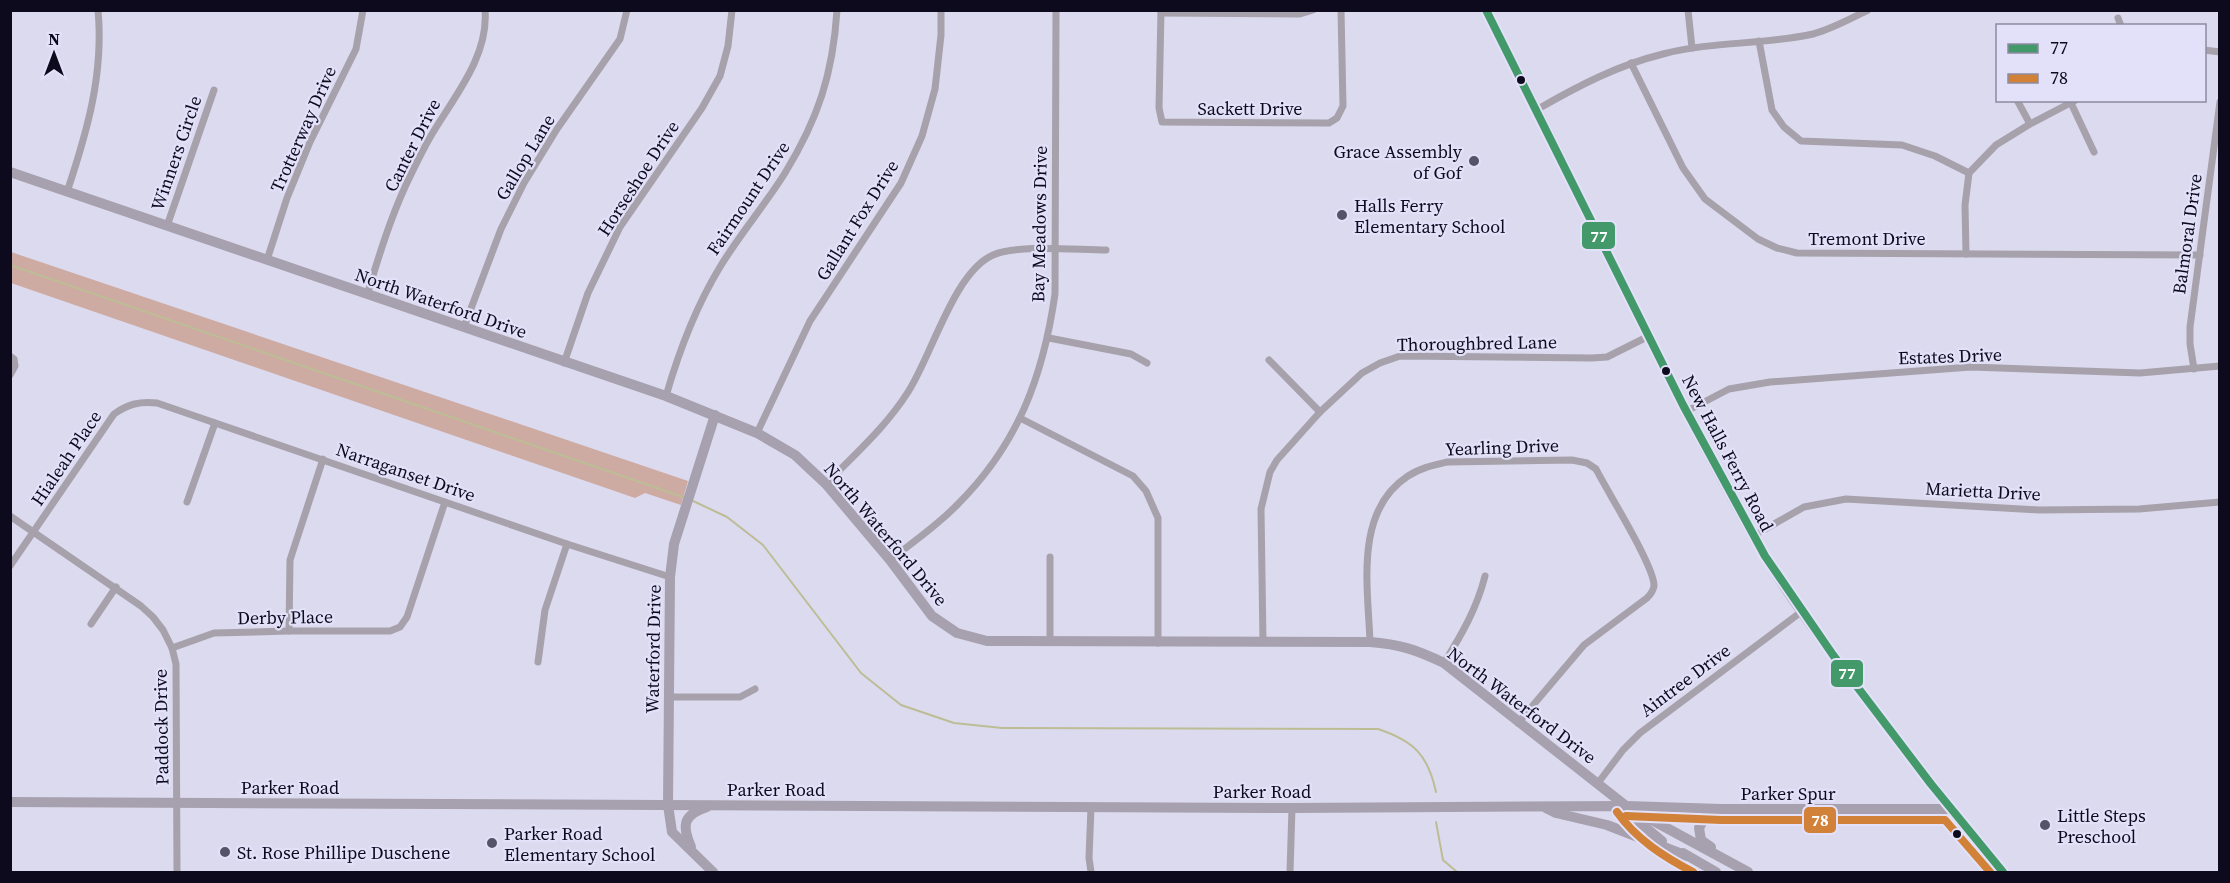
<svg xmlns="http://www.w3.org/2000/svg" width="2230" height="883" viewBox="0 0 2230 883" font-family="'Source Serif 4',serif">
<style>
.forest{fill:#cdaba3}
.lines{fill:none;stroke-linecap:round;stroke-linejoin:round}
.stream{stroke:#bdbd95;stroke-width:2}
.street{stroke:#a7a1ac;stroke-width:7}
.secondary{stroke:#a7a0ae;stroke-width:10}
.primary{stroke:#a9a3b3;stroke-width:10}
.bus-1-casing{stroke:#e2e1f9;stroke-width:12}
.bus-2-casing{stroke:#e2e1f9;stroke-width:12}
.bus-1{stroke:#44996b;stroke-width:8}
.bus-2{stroke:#d18238;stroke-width:8}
.bus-dot{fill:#0d0a1e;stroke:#e2e1f9;stroke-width:2}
.poi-dot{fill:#555367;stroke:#e2e1f9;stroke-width:2}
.labels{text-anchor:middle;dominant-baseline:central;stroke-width:4.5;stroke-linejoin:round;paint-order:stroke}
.street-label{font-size:18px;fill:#0d0a1e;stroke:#e2e1f9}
.poi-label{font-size:18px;fill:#0d0a1e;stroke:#e2e1f9;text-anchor:start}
.line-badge{stroke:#e2e1f9;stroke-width:2}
.badge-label{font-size:16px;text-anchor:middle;font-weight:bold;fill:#fff}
</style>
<rect width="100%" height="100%" fill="#dcdaef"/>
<polygon class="forest" points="11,252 688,481 681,505 645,493 635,498 11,283"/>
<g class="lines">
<g class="stream">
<polyline points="10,265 686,498"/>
<path d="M691,500L727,517L763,545L861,673L901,705L954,723L1002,728L1378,729C1414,741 1428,755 1436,792"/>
<polyline points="1436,822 1443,860 1457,872"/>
</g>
<g class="street">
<polyline points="1161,10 1159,108 1162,122 1329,123 1337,118 1343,106 1341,10"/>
<polyline points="1688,10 1692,48"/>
<polyline points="1161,13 1300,14 1313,10"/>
<polyline points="2118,18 2121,26"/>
<polyline points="1759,41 1772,110 1784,127 1801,141 1902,145 1935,156 1969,173"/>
<polyline points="2204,50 2220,52"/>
<polyline points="1631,63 1683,168 1705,199 1758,239 1777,248 1797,253 2200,255"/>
<polyline points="2017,100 2030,124"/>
<polyline points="2071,103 2094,152"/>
<path d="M1538,109C1578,86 1618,65 1663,54C1712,41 1764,45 1813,34C1832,29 1850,19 1868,10"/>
<path d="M67,192C87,132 104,74 98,10"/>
<polyline points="167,226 214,90"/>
<polyline points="1966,254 1965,205 1969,173 1996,145 2030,124 2076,100"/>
<polyline points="267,260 287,198 310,142 356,49 363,10"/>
<path d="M367,295C378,259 389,222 405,187C413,170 422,151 432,134C454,97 489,56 485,10"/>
<polyline points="464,327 501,229 524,183 557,129 620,39 627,10"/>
<polyline points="1049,338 1131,354 1147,363"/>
<polyline points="10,356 14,359 15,366 10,375"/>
<polyline points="1269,360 1320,412"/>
<polyline points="564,363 588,293 620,227 702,108 720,76 728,46 732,10"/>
<polyline points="2194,369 2190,344 2190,327 2220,102"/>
<path d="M666,396C679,351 695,308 720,267C740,234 765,205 785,173C818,119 833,74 837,10"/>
<polyline points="1687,411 1729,389 1770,382 1971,367 2140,373 2220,366"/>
<polyline points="1020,418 1133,476 1146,491 1158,518 1158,643"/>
<polyline points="757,433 810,321 901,183 922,136 935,89 941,35 941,10"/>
<path d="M826,484C854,455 886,427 908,392C932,355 954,272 993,255C1019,244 1076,250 1106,250"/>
<polyline points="187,502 215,423"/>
<polyline points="10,516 141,606 153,617 163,630 172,648 176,664 177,872"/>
<polyline points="1753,536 1804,507 1846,499 2039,510 2139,509 2220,502"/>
<polyline points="1050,557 1050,641"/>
<path d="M890,560C913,542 938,525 958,504C1018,444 1043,377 1055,294L1056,10"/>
<path d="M10,566L114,414C128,404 140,401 157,403L567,544L670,577"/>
<polyline points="91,624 116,587"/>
<polyline points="289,631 290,560 323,459"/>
<polyline points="1263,642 1261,509 1270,472 1277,460 1320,412 1362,373 1380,363 1400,356 1592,358 1607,357 1647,337"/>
<path d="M1370,642C1368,587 1354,511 1408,476C1420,468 1434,465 1447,462L1572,460L1587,463L1596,469C1607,491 1655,567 1654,586C1653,592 1650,595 1647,598L1584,645L1518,723"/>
<polyline points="172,648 214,633 289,631 390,631 400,627 407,617 445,502"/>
<polyline points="538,662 545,610 567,544"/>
<path d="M1444,663C1462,634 1477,608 1485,576"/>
<polyline points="669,697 740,697 755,689"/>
<polyline points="1598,783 1623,750 1640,733 1801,612"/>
<polyline points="1091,807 1089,858 1091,872"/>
<polyline points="1290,872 1292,808"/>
</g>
<g class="secondary">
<path d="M10,172L666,396L757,433L795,455L826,484L890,560L932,616L957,633L987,641L1370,642C1399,644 1417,650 1444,663L1626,806L1748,872"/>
<polyline points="10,802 1292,808 1626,806 1721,809 1950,809"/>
<polyline points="1626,806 1633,817 1662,841"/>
<polyline points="1546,808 1556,813 1607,825 1687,856"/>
<path d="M691,847C682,826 682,815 707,807"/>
<polyline points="1711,847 1701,840 1699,828 1705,817 1720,810"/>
<polyline points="1683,853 1716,872"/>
<polyline points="713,872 672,832 668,805 670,577 674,544 715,415"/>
</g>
<path class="primary" d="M1486,10C1577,184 1656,364 1753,535C1784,591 1823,642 1862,693C1908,754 1954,814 2003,872"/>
<g class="bus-1-casing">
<polyline id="bus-1" points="1486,10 1683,405 1765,556 1833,655 1931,784 2003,872"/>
</g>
<g class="bus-2-casing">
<g id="bus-2">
<path d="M1617,812C1636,839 1664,857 1693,872"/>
<polyline points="1626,816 1721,820 1945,820 1990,872"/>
</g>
</g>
<use href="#bus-1" class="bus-1"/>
<use href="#bus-2" class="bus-2"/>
</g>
<g class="bus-dot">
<circle cx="1521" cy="80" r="5"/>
<circle cx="1666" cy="371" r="5"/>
<circle cx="1957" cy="834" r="5"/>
</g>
<g class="poi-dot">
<circle cx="1474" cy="161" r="6"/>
<circle cx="1342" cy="215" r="6"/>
<circle cx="2045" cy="825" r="6"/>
<circle cx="492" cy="843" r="6"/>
<circle cx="225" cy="852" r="6"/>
</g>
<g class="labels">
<g class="street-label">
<text x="1250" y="108">Sackett Drive</text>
<text transform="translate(303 129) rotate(-66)">Trotterway Drive</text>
<text transform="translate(412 145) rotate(-63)">Canter Drive</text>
<text transform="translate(176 153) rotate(-71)">Winners Circle</text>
<text transform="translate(525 157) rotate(-59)">Gallop Lane</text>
<text transform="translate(638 178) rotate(-57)">Horseshoe Drive</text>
<text transform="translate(748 198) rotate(-56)">Fairmount Drive</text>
<text transform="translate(857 220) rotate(-58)">Gallant Fox Drive</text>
<text transform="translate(1039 224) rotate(-89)">Bay Meadows Drive</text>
<text transform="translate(2187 234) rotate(-82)">Balmoral Drive</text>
<text x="1867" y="238">Tremont Drive</text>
<text transform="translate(441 303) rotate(19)">North Waterford Drive</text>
<text transform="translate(1477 343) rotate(-1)">Thoroughbred Lane</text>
<text transform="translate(1950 356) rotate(-2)">Estates Drive</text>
<text transform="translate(1502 447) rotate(-2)">Yearling Drive</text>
<text transform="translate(1728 453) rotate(62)">New Halls Ferry Road</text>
<text transform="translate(66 458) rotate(-56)">Hialeah Place</text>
<text transform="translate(406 472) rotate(19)">Narraganset Drive</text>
<text transform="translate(1983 491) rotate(3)">Marietta Drive</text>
<text transform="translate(886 534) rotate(50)">North Waterford Drive</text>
<text transform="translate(285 617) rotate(-1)">Derby Place</text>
<text transform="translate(653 649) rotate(-89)">Waterford Drive</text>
<text transform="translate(1685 680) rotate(-37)">Aintree Drive</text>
<text transform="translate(1522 705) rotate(37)">North Waterford Drive</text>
<text transform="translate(161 727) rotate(-91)">Paddock Drive</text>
<text x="290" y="787">Parker Road</text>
<text x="776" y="789">Parker Road</text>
<text x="1262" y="791">Parker Road</text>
<text x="1788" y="793">Parker Spur</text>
</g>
<g class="poi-label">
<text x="1462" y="151" text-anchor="end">Grace Assembly<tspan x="1462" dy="21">of Gof</tspan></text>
<text x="1354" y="205">Halls Ferry<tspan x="1354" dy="21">Elementary School</tspan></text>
<text x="2057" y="815">Little Steps<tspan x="2057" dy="21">Preschool</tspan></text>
<text x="504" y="833">Parker Road<tspan x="504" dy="21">Elementary School</tspan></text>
<text x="237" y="852">St. Rose Phillipe Duschene</text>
</g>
</g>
<g class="line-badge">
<rect x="1581" y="221" width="35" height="29" rx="6" fill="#44996b"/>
<rect x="1830" y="659" width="34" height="29" rx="6" fill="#44996b"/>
<rect x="1803" y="806" width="34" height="28" rx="6" fill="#d18238"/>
</g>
<g class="badge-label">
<text x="1599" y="242">77</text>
<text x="1847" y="679">77</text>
<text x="1820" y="826">78</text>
</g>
<rect width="2230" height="883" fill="none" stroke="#0d0a1e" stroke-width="24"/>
<rect x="1996" y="24" width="210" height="78" fill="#e2e1f9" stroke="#8d8ba1" stroke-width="1.5"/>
<rect x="2008" y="44" width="30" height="9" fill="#44996b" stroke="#8d8ba1" stroke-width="1.5"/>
<text x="2050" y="54" font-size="18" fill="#0d0a1e">77</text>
<rect x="2008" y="74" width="30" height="9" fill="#d18238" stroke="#8d8ba1" stroke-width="1.5"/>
<text x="2050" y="84" font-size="18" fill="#0d0a1e">78</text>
<g transform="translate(54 54)" stroke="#e2e1f9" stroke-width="4.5" paint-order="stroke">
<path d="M0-4.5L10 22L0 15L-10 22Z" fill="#0d0a1e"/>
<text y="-9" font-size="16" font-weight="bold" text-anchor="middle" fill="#0d0a1e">N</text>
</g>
</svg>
